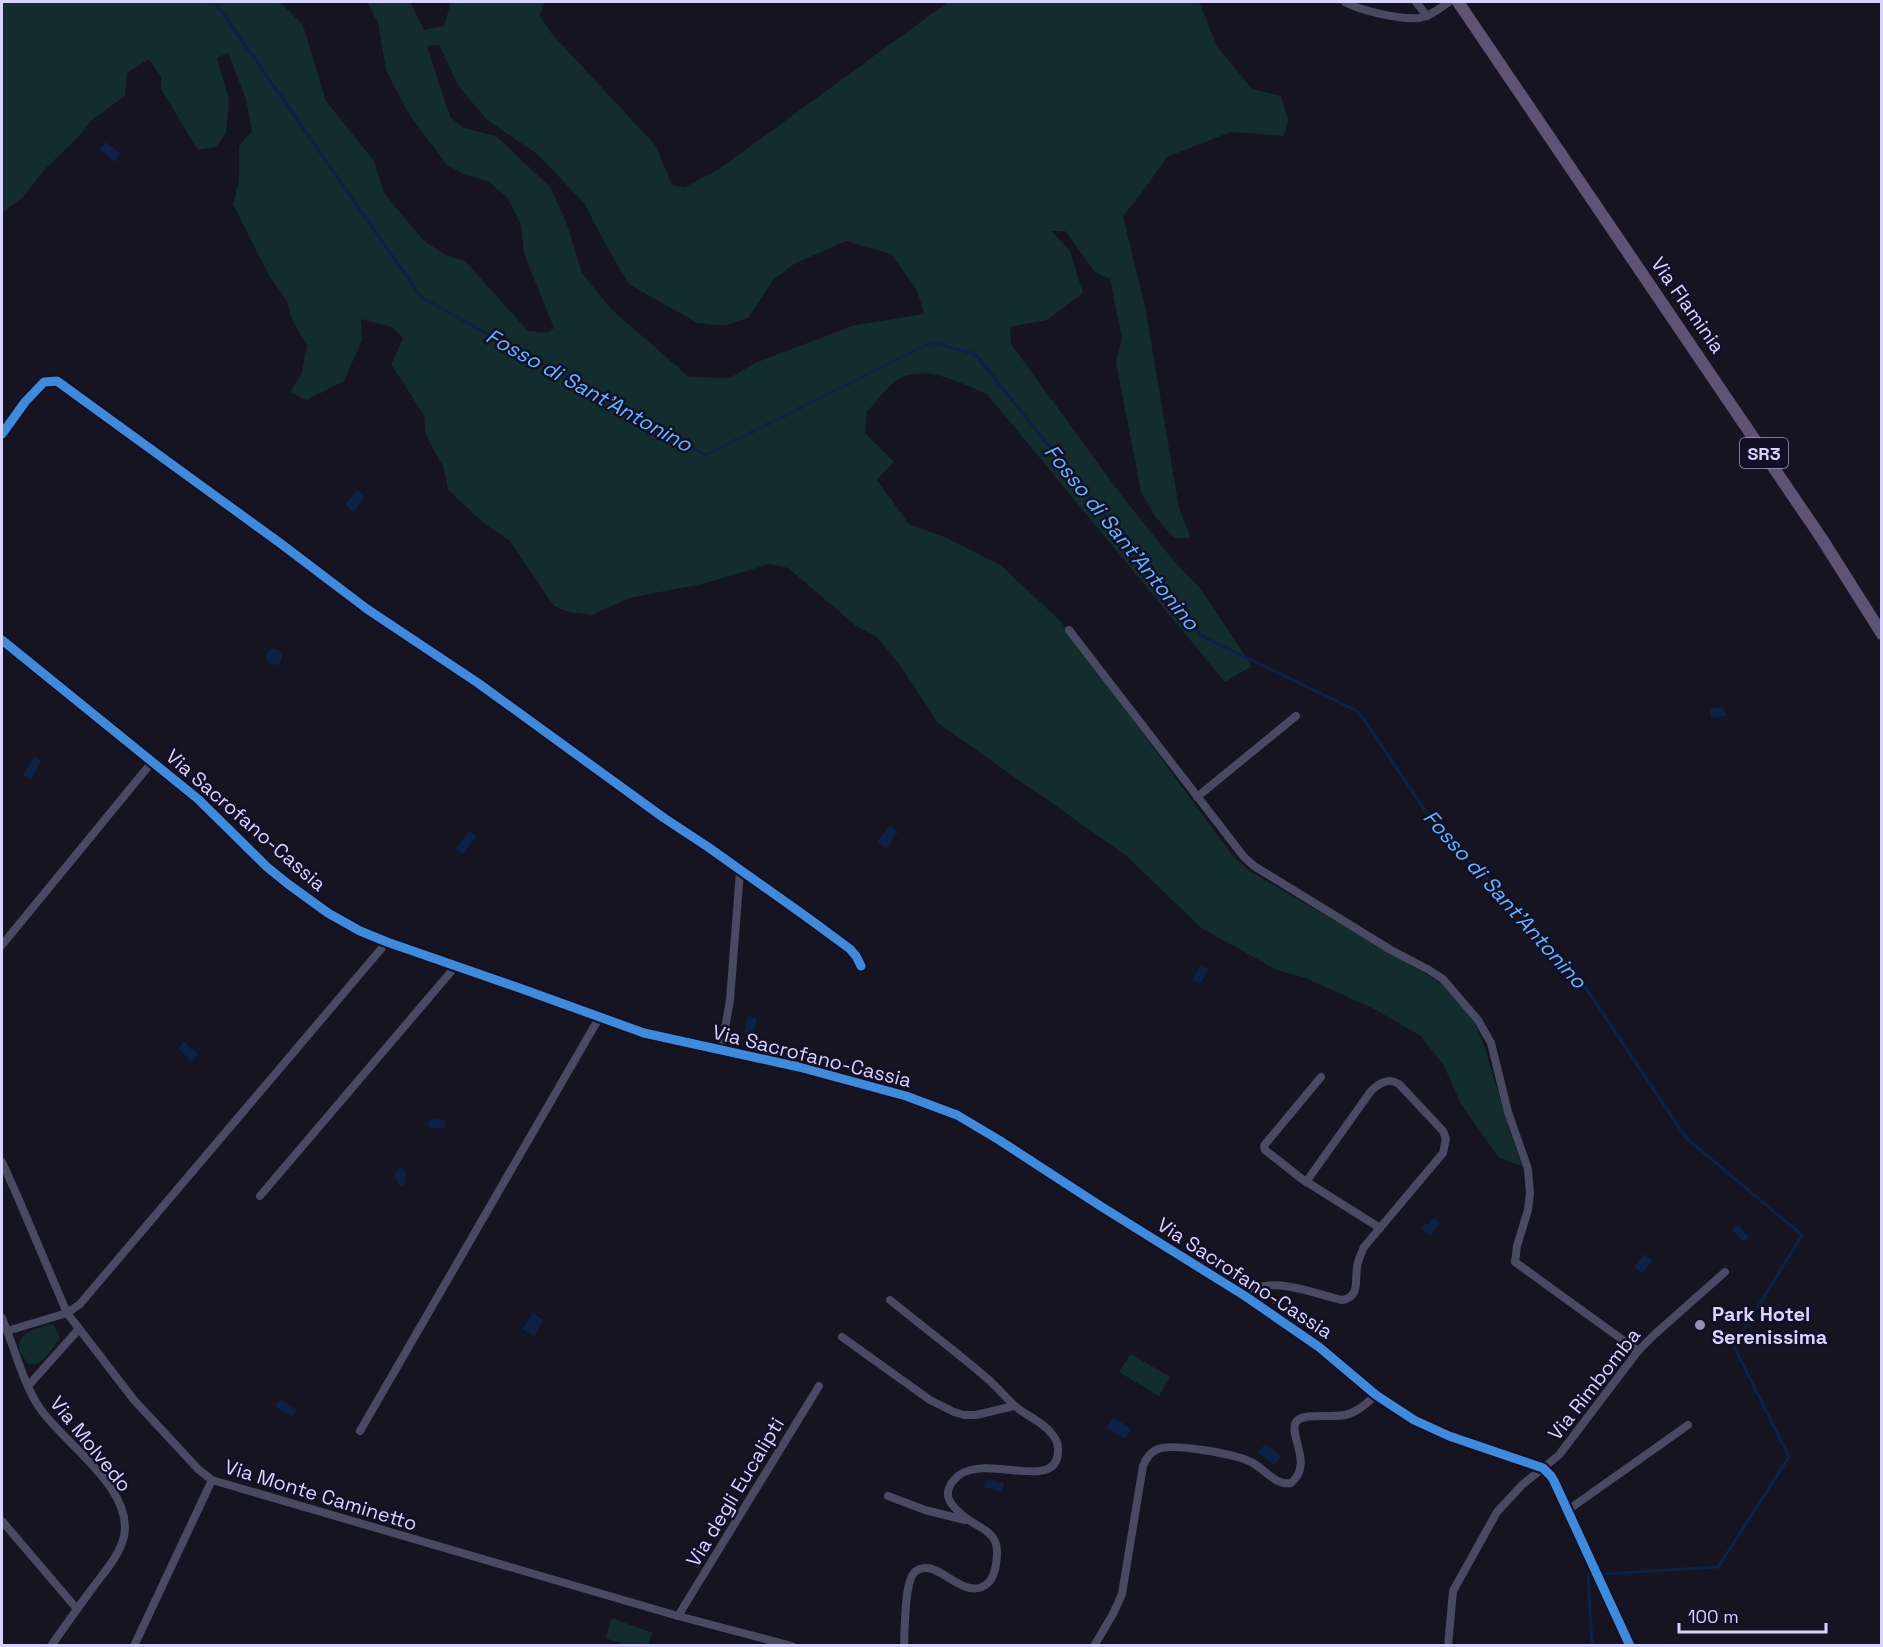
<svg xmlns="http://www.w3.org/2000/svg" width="1883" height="1647" viewBox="0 0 1883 1647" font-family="'Space Grotesk',sans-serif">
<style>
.green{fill:#132c2d;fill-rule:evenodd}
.water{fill:#0d2144}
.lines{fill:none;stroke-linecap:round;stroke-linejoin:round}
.stream{stroke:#0d2144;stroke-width:3}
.street{stroke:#4a4962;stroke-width:8}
.secondary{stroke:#575674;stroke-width:12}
.primary{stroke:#5e5373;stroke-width:12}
.cycleway-casing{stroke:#130f26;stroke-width:13}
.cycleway{stroke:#408adc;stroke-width:9}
.poi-dot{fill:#9591b1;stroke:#130f26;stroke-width:2}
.labels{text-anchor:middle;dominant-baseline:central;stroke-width:5;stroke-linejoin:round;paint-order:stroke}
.shield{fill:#130f26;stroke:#9e99be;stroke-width:1.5}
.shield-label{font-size:18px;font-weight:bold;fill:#d9d4ff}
.street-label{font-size:20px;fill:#d9d4ff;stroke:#130f26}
.poi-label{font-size:20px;font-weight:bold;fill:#d9d4ff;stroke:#130f26;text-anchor:start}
.water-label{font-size:21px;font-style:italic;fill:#62b6ff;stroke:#130f26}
</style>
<rect width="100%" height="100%" fill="#161421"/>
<g class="green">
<path d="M2,2H280L303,25L326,101L374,161L384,193L423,240L445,255L465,261L528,331L547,333L554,328L524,254L521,225L507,197L489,182L462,173L447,165L410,116L386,70L378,23L367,2H410L424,30L444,26L451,2H545L540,16L552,34L656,146L672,185L685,187L719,169L948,2H1199L1217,46L1252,89L1281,96L1288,120L1284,136L1231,132L1167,157L1141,194L1123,216L1145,306L1179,508L1191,538H1174L1155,516L1141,492L1116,362L1122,339L1110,279L1095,272L1065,231H1051L1070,251L1083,293L1047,320L1010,327L1011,344L1122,496L1173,560L1200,588L1252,666L1225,682L987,394C960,383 929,365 900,378C890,383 875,403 867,412L865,433L894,462L877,480L909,524L947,538L1002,566L1061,622L1233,856L1251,872L1443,984L1474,1020L1485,1048L1510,1132L1522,1166L1499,1158L1461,1104L1444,1066L1421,1036L1374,1009L1308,979L1277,970L1201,928L1128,857L938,723L902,668L877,637L856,626L788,568L770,564L702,584L629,598L592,615L569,612L554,606L509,540L486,525L448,490L444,468L426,436L424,415L391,364L403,338L392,327L361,319L362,340L344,381L307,400L290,392L302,373L307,345L291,318L288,303L269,275L233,204L239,181V146L252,131L246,99L228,53L217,58L229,100L226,133L216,147L198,150L161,89V77L149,59L127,73L125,96L93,119L78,137L45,169L23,197L2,213ZM439,45L459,87L487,120L537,154L584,203L611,254L629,284L697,323L724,326L748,318L773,280L794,264L846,241L891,254L917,290L924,314L855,325L755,363L730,378L689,377L611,309L582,273L566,221L550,187L496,136L464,128L450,117L427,46Z"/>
<path d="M52,1324L54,1325L60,1337C53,1347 43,1367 29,1364C5,1338 29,1330 52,1324Z"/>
<polygon points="1131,1354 1170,1377 1159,1396 1119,1372"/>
<polygon points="612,1618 652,1633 648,1645 626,1645 605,1638"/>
</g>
<g class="water">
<polygon points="106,142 121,154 115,162 99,150"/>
<polygon points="357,490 365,497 354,512 345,505"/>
<circle cx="274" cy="657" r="8"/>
<polygon points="1724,707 1726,716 1711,718 1710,709"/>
<polygon points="34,756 41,760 31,780 23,775"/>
<polygon points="890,826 898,832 886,849 877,842"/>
<polygon points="469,831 476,837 463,854 456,848"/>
<polygon points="1201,965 1209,969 1200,984 1192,980"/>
<polygon points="748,1016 757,1018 754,1034 744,1032"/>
<polygon points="184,1042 198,1054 192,1061 178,1049"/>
<polygon points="437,1118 446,1121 445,1128 430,1128 428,1125 429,1121"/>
<polygon points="401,1167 405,1171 405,1184 401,1186 398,1184 395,1177 396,1171"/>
<polygon points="1434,1218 1440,1223 1430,1236 1421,1228 1425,1223 1428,1225"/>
<polygon points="1738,1225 1749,1237 1744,1242 1732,1230"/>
<polygon points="1644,1254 1652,1261 1642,1273 1634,1267"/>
<polygon points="533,1313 544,1320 534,1336 522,1329"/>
<polygon points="280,1399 297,1410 292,1417 275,1406"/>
<polygon points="1113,1417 1131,1429 1125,1439 1106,1428"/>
<polygon points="1265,1444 1281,1456 1274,1465 1258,1452"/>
<polygon points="987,1479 1000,1483 1001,1481 1004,1482 1002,1492 984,1487"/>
</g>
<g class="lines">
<g class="stream">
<polyline points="215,2 421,297 706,455 932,342 975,354 1202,636 1359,712 1432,821 1576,973 1686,1138 1802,1235 1734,1346 1789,1457 1718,1567 1602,1574"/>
<polyline points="1592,1646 1588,1575 1592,1574"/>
</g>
<g class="street">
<path d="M1345,2C1361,11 1401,20 1419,18C1431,16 1440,8 1449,2"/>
<polyline points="1416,2 1427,16"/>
<polyline points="2,434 25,402 44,382 57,381 280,543 367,609 478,683 664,818 708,847 808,918 850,949 856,956 861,966"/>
<polyline points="1069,630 1244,857 1254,866 1391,950 1429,970 1443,979 1478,1020 1491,1043 1508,1112 1528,1169 1530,1194 1528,1210 1517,1246 1515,1262 1638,1351"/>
<polyline points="1197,797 1296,716"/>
<polyline points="2,945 152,762"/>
<polyline points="721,1051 730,1000 740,871"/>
<polyline points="1321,1077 1267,1142 1264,1146 1265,1150 1302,1179 1380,1228"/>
<polyline points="2,1162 19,1200 67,1313 134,1400 198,1469 212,1480 678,1616 792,1646"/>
<polyline points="260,1196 455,967"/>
<path d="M1245,1296C1249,1293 1253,1290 1258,1288C1280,1279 1320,1295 1342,1300C1360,1297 1355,1281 1357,1267C1358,1260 1361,1254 1364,1247L1443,1153L1446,1139L1443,1131L1399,1084C1388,1077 1379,1083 1371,1091L1306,1182"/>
<path d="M890,1300C923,1327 957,1352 989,1380C998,1388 1006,1398 1015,1406C1026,1416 1042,1421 1051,1433C1055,1437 1058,1443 1058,1449C1060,1497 979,1448 954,1480C950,1484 947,1491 948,1496C949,1501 952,1505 955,1508C975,1532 1003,1525 996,1564C995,1571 992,1580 987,1584C963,1603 938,1556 916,1571C904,1578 905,1631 904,1646"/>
<polyline points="2,1318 7,1331"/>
<polyline points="842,1337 930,1400 954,1412 964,1415 976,1415 1014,1406"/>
<polyline points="28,1386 78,1330"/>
<polyline points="360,1431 599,1018"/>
<polyline points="888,1496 925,1510 965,1520"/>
<polyline points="1568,1510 1688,1425"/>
<polyline points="2,1521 77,1609"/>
<polyline points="678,1616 819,1386"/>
<path d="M51,1646C65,1626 79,1606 94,1586C105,1571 120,1555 124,1536C134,1488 63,1443 39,1407C24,1384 17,1356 7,1331L67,1313L80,1304L387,942"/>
<polyline points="134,1646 212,1480"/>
<path d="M1094,1646L1113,1614L1122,1594L1143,1466C1146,1458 1150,1452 1158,1449C1174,1443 1235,1454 1251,1462C1264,1468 1275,1486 1291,1483C1314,1464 1288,1435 1296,1422C1302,1412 1333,1418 1345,1415C1358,1412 1367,1403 1376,1395"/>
<polyline points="1448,1646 1453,1591 1497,1512 1522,1485 1559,1455 1638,1351 1655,1334 1725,1272"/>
</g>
<polyline class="secondary" points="2,640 198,799 267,867 288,884 328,913 360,931 387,942 525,990 644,1033 799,1067 906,1096 957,1115 999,1140 1102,1207 1245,1296 1319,1347 1376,1395 1414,1420 1449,1436 1543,1468 1551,1476 1554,1481 1630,1646"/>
<polyline class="primary" points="1458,2 1822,539 1882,634"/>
<g class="cycleway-casing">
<g id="cycleway">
<polyline points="2,434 25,402 44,382 57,381 280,543 367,609 478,683 664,818 708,847 808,918 850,949 856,956 861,966"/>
<polyline points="2,640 198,799 267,867 288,884 328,913 360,931 387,942 525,990 644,1033 799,1067 906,1096 957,1115 999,1140 1102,1207 1245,1296 1319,1347 1376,1395 1414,1420 1449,1436 1543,1468 1551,1476 1554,1481 1630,1646"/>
</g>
</g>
<use href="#cycleway" class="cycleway"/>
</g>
<circle class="poi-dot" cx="1700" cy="1325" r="6"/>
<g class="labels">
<rect class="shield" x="1740" y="438" width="48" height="30" rx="4.5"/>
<g class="shield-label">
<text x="1764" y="453">SR3</text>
</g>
<g class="street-label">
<text transform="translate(1688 305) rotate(55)">Via Flaminia</text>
<text transform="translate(246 820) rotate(41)">Via Sacrofano-Cassia</text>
<text transform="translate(812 1056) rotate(14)">Via Sacrofano-Cassia</text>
<text transform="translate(1245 1278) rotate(33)">Via Sacrofano-Cassia</text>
<text transform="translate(1594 1384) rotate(-52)">Via Rimbomba</text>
<text transform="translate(91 1444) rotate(51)">Via Molvedo</text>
<text transform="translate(735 1492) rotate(-59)">Via degli Eucalipti</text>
<text transform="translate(321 1495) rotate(17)">Via Monte Caminetto</text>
</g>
<g class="poi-label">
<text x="1712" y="1314">Park Hotel<tspan x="1712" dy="23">Serenissima</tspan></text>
</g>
<g class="water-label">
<text transform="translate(589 390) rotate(29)">Fosso di Sant'Antonino</text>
<text transform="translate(1122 537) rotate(51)">Fosso di Sant'Antonino</text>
<text transform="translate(1505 899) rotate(48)">Fosso di Sant'Antonino</text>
</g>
</g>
<rect width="1883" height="1647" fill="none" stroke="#d9d4ff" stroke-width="6"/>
<path d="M1679 1623v9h147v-9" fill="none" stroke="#d9d4ff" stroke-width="3"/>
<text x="1688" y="1623" font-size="18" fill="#d9d4ff" stroke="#130f26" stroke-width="4.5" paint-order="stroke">100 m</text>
</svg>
